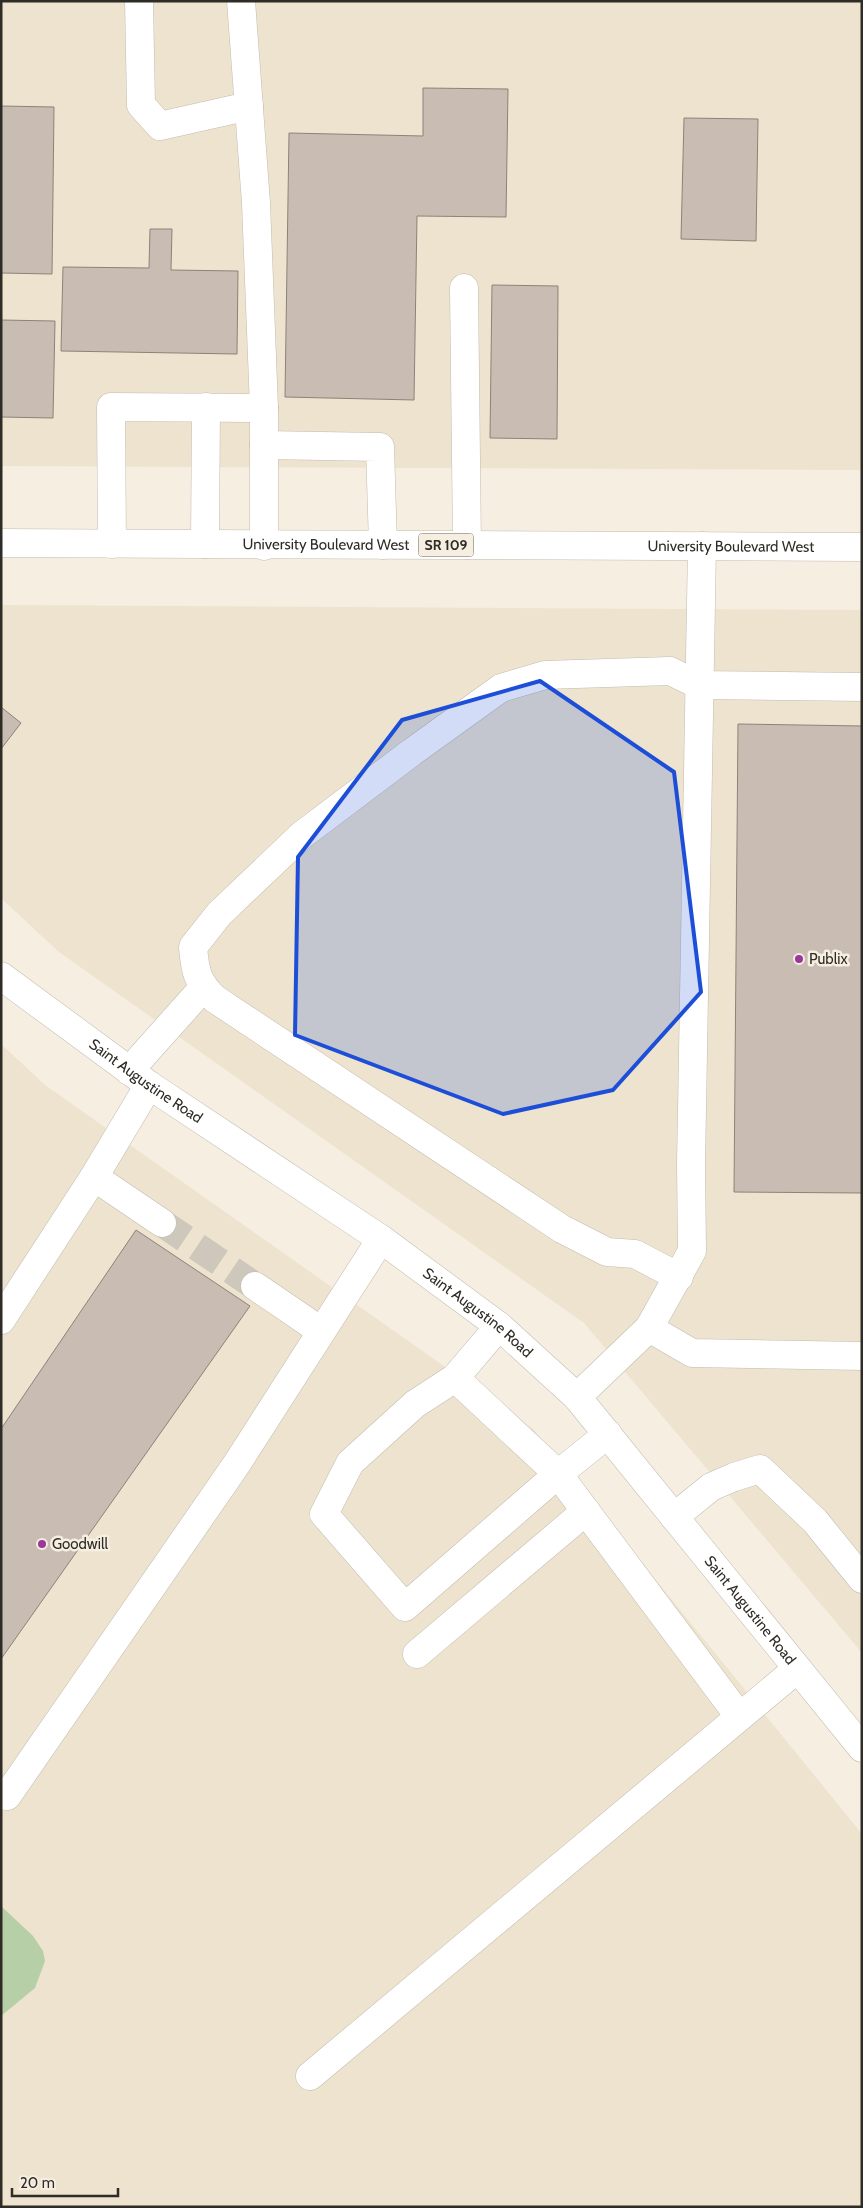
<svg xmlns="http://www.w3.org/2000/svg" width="863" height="2208" viewBox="0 0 863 2208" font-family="Cabin,sans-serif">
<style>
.built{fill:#ede3ce}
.water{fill:#b7cfa7}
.building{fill:#c9bdb3;stroke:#8d8279}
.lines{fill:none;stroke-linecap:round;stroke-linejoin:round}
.minor-tunnel{stroke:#cdc7bc;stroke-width:28;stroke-dasharray:28 14;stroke-linecap:butt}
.minor-casing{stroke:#c2bcaf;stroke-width:29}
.major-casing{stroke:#c2bcaf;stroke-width:29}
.minor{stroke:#fff;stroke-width:28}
.major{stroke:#fff;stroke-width:28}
.marked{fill:#1d4ed8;fill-opacity:0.2;stroke:#1d4ed8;stroke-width:4;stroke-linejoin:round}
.poi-dot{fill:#9b379c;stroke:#f5eee1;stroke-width:2}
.labels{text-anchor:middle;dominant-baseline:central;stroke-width:5;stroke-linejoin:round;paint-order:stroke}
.shield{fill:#f5eee1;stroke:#6a665f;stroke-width:1}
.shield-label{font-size:14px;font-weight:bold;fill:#2f2c27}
.street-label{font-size:15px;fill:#2f2c27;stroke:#f5eee1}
.poi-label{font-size:15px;fill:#2f2c27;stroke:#f5eee1;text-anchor:start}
</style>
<rect width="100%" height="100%" fill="#f5eee1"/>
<g class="built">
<polygon points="1,1 862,1 862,470 1,466"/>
<polygon points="1,605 862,610 862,1653 584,1323 59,952 1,898"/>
<polygon points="1,1044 45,1085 533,1429 862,1834 862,2207 1,2207"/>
</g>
<polygon class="water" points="1,1906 33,1936 43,1951 45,1961 35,1988 1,2016"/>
<g class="building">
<polygon points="423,88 508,89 506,217 417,216 414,400 285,397 289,133 423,136"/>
<polygon points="1,106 54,107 52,274 1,273"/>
<polygon points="684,118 758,119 756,241 681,239"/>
<polygon points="150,229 172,229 171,270 238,271 237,354 61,351 63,267 149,268"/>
<polygon points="492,285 558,286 557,439 490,438"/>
<polygon points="1,320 55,321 53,418 1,417"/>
<polygon points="1,707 21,723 1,749"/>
<polygon points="738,724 862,726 862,1193 734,1192"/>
<polygon points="136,1230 250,1306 1,1659 1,1429"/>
</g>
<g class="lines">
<polyline class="minor-tunnel" points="162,1223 255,1286"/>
<g class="minor-casing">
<g id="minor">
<polyline points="139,1 141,105 160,126 249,106"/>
<polyline points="241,1 256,203 264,408 264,546"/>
<polyline points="464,288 467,545"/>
<polyline points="264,445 380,447 383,545"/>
<polyline points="112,544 111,407 264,408"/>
<polyline points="205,544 206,407"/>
<polyline points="129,1071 203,988"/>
<polyline points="94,1177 162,1223"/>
<path d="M679,1277L635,1254L607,1252L562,1229L215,999C197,982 195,971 193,947L219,914L302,835L412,752L501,688L545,675L670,671L699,685L862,687"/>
<polyline points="255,1286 321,1331"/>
<polyline points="1,1320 94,1177 149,1085"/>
<polyline points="499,1326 455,1378 415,1404 350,1463 324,1514 405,1607 558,1474 739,1716"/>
<polyline points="649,1328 692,1353 862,1356"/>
<polyline points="455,1378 558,1474 608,1434"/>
<polyline points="577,1397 649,1328 692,1251 691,1165 702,546"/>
<polyline points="674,1517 711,1487 734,1477 760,1469 815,1521 862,1579"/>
<polyline points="417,1654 586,1511"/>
<polyline points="1,1792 7,1796 236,1465 381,1239"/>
<polyline points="310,2076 797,1669"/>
</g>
</g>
<g class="major-casing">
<g id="major">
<path id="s1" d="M1,543L862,547"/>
<path id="s2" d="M1,976L149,1085L381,1239L499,1326L577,1397L862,1748"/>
</g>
</g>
<use href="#minor" class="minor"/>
<use href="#major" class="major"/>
</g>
<path class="marked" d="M540,681L674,772L701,992L613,1090L503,1114L295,1035L298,857L402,720Z"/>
<g class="poi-dot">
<circle cx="799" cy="959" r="5"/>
<circle cx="42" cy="1544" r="5"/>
</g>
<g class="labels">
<rect class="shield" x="418.5" y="533.5" width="55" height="23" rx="4"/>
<g class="shield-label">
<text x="446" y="545">SR 109</text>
</g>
<g class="street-label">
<text stroke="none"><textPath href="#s1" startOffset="325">University Boulevard West</textPath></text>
<text stroke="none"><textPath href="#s1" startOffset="730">University Boulevard West</textPath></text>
<text stroke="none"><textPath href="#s2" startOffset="179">Saint Augustine Road</textPath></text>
<text stroke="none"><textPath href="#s2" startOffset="584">Saint Augustine Road</textPath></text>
<text stroke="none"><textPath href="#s2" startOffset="989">Saint Augustine Road</textPath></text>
</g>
<g class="poi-label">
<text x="809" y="959">Publix</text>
<text x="52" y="1544">Goodwill</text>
</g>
</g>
<rect width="863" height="2208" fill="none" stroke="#2f2c27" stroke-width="5"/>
<path d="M12 2188v8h106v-8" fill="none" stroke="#2f2c27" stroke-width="2.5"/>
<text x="20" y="2188" font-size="15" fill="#2f2c27" stroke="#f5eee1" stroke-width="4" paint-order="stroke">20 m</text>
</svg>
